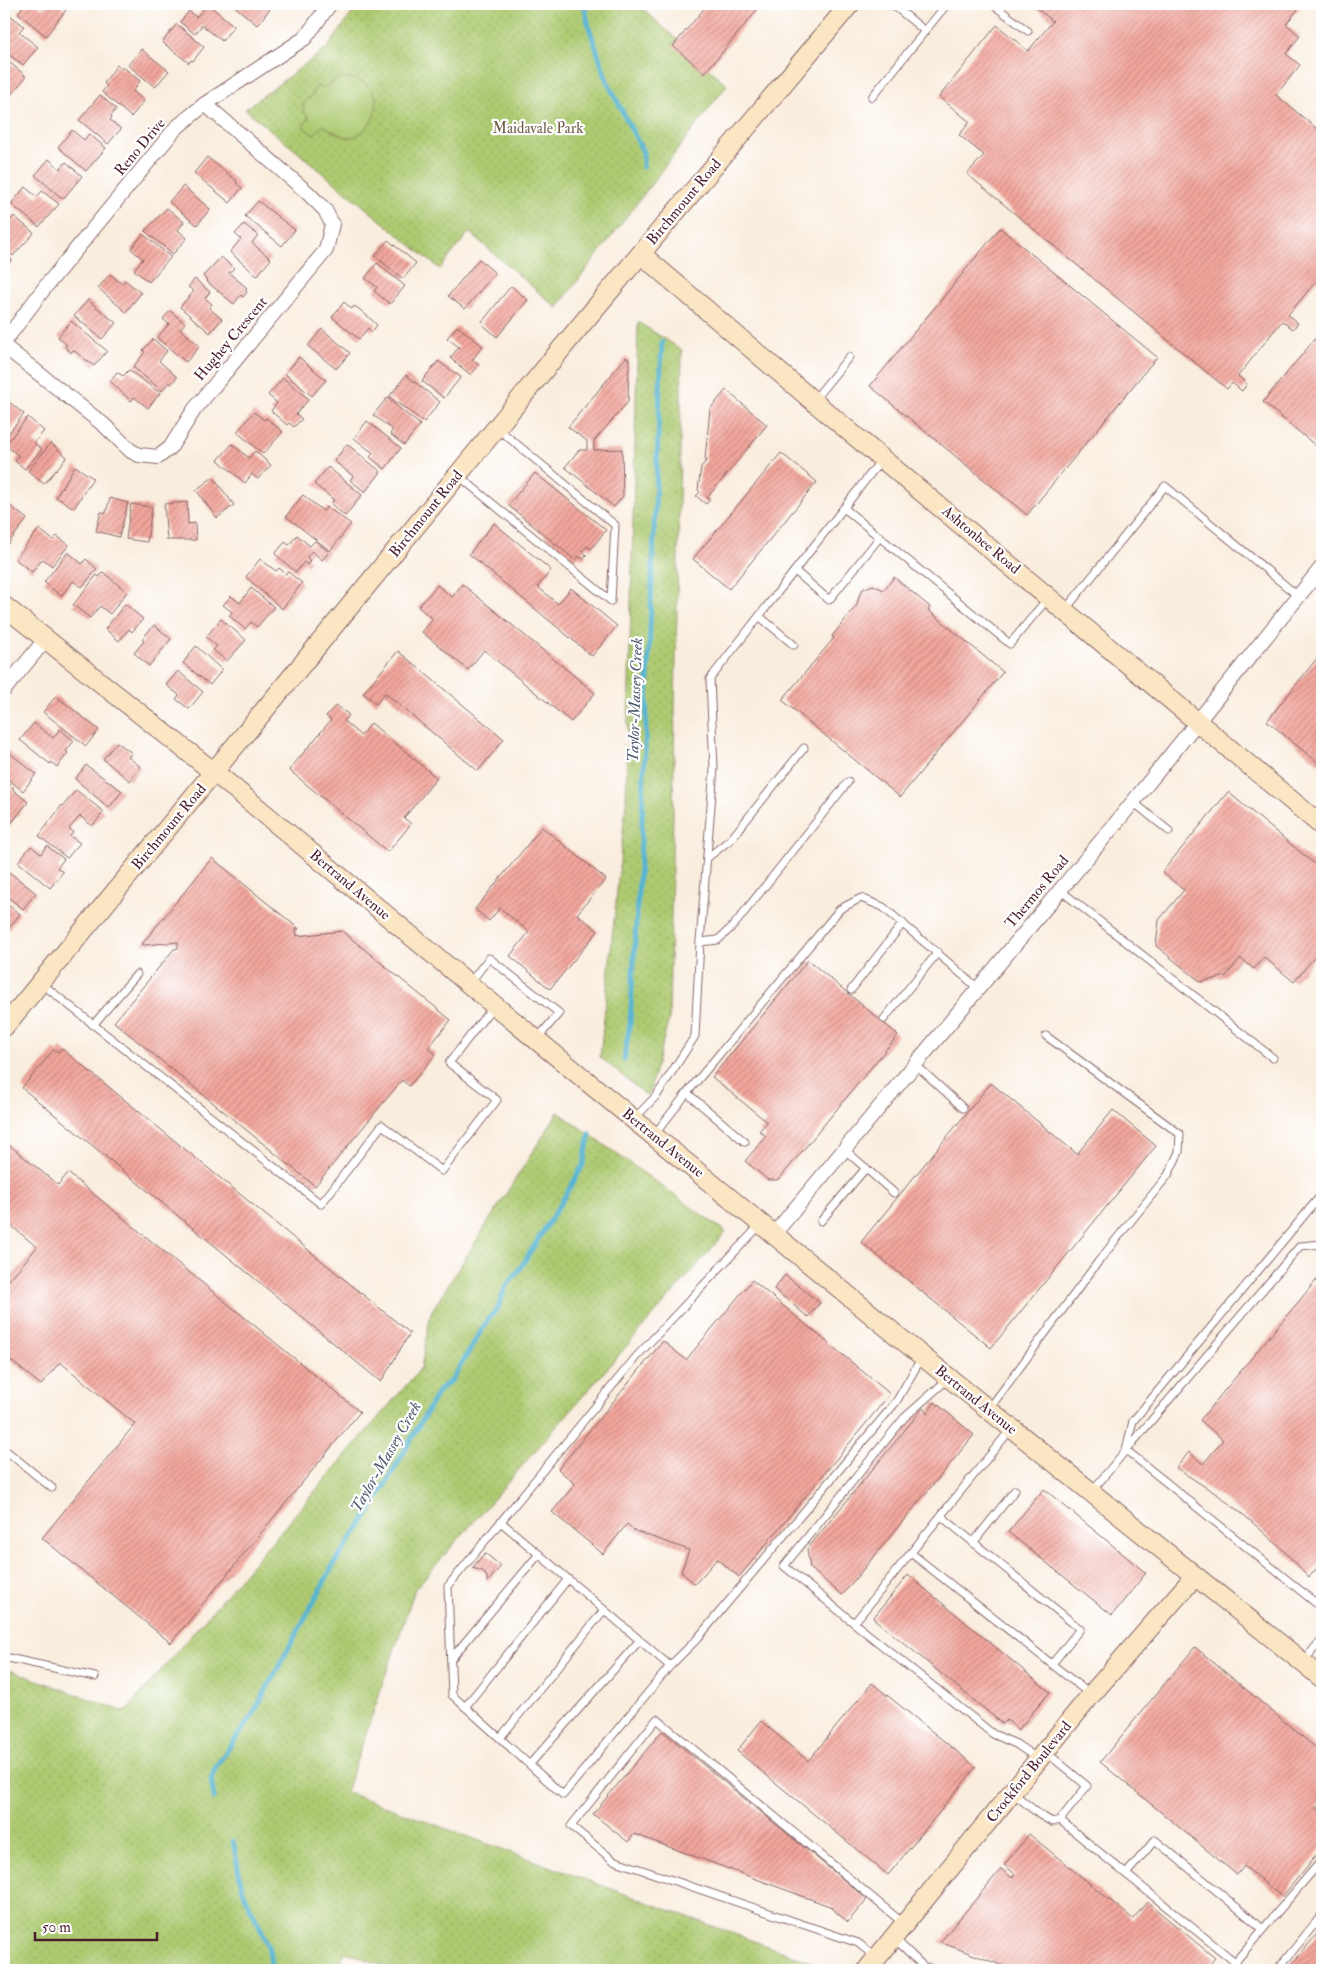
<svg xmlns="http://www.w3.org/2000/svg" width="1326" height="1974" viewBox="0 0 1326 1974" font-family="'IM FELL Double Pica',serif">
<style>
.green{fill:url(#green-dots);stroke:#7c744e}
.pitch{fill:#adca71;stroke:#7c744e}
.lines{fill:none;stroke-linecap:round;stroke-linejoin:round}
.stream{stroke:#54b4d2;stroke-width:5}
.building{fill:url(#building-hatch)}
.lane-casing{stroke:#87676a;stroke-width:9}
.street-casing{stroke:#87676a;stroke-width:16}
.secondary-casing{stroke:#87676a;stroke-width:21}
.lane{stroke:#fff;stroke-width:7}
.street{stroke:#fff;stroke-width:14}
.secondary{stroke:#fbe6c4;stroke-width:19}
.labels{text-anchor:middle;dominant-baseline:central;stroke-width:4.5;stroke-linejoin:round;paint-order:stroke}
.park-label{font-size:15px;fill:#6d5b44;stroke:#fff}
.street-label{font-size:15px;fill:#4a1f2b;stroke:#fff}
.water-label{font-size:16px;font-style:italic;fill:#4e5b6e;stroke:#fff}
</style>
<defs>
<pattern id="green-dots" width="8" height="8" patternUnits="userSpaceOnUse" patternTransform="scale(1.25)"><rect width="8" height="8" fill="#adca71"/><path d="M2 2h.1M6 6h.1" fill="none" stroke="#96ad62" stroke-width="1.8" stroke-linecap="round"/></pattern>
<pattern id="building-hatch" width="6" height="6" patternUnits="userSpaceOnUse" patternTransform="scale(1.25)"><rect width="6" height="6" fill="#f3a79d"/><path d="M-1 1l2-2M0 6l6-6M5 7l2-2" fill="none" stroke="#c78780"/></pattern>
</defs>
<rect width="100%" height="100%" fill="#fff"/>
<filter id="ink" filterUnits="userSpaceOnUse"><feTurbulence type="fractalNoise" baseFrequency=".02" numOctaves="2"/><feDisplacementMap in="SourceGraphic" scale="10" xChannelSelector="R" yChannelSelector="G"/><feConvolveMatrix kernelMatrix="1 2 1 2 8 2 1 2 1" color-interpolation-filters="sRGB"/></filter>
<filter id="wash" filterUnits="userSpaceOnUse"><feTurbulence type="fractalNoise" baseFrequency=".0096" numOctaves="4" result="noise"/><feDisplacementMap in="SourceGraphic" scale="20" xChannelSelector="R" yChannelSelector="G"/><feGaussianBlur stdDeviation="1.12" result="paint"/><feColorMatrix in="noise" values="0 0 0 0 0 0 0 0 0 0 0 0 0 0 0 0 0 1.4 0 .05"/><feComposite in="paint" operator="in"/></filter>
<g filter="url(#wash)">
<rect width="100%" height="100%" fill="#f9edde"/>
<g class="green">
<polygon points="359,4 641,4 640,6 727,85 557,308 469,232 440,269 245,109 327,48"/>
<polygon points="638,322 682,350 669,1019 648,1097 600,1057 626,802"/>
<polygon points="558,1112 726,1232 415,1589 346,1792 833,1970 397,1970 345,1952 337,1970 4,1970 4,1668 125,1712 421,1368 431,1312"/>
</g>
<path class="pitch" d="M350,78C401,90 366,141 347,137C339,136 330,129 323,125L314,135L303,127L309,117L304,113L303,105L313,94L316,86L323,88L338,79Z"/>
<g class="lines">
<g class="stream">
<polyline points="584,4 589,27 607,81 643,152 643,167"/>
<polyline points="624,1059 630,1023 641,843 662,342"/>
<polyline points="214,1798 211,1779 216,1766 252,1716 334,1564 371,1510 439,1390 452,1380 488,1319 498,1308 505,1288 519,1270 570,1188 583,1165 590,1134"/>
<path d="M233,1841C237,1859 239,1881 246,1898C255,1921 274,1944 270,1970"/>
</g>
</g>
<g id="blocks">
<g class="building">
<polygon points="25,4 36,4 43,9 48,4 58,4 66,10 46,36 18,13"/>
<polygon points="208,4 234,26 222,41 202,25 195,34 180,22 189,11 196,17"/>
<polygon points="232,4 264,4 270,9 257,25"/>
<polygon points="708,4 762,4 705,73 673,46"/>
<polygon points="1031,4 1166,4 1173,9 1177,4 1296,4 1300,7 1286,24 1300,36 1286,54 1300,65 1276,95 1322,133 1322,274 1288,315 1298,323 1293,329 1282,321 1238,376 1247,384 1242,391 1232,383 1227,389 967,174 984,155 959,135 970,122 939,97 997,25 1028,51 1053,21"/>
<polygon points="5,11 24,26 19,32 38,47 23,65 4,51"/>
<polygon points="177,24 204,47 193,61 191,60 189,63 162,42"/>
<polygon points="141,49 169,71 155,87 128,65"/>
<polygon points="4,58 25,75 25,78 5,101"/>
<polygon points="117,65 122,69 123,67 140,81 133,91 144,101 131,117 102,92 107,86 104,83"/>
<polygon points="100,95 116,109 111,116 112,117 110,120 121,129 108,144 79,120"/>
<polygon points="72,130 84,140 89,134 106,148 86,171 58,147"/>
<polygon points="207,157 237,181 236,183 242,188 230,203 194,173"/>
<polygon points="49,159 60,169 66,162 82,176 63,199 35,175"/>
<polygon points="183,186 210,209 197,225 169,202"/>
<polygon points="25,187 37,197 42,191 59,204 39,227 11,204"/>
<polygon points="258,201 295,230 282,246 245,216"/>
<polygon points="167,208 184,222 178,230 187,238 173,254 145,231"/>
<polygon points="14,216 34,233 13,256 4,248 4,228"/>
<polygon points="244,224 258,235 252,243 271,259 257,276 230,252 241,239 235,234"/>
<polygon points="1000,228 1157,357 1027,515 870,386"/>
<polygon points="143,234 171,257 149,282 134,270 143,259 131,249"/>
<polygon points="388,240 416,263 403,279 375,256"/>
<polygon points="4,253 12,260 4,269"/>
<polygon points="221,257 234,268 229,273 247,288 245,290 247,292 243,297 241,295 234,304 206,281 207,280 203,276"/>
<polygon points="479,259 495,273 465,309 448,296"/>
<polygon points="377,263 405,286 390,304 374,291 377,287 365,278"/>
<polygon points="110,274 122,284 125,280 141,293 126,312 98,288"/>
<polygon points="195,279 210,292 205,298 212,304 209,308 222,319 210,333 180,307 194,291 188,287"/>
<polygon points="511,286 528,300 497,337 481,323"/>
<polygon points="88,300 116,323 102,339 74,316"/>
<polygon points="344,302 352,309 354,306 359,309 374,322 377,325 372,332 368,328 359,339 332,317"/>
<polygon points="170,311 185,323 180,329 200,346 186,362 157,338 169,324 163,319"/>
<polygon points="71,321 107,351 94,366 73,350 71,353 65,347 67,345 58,337"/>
<polygon points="457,326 483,346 472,360 479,365 471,375 450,358 459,347 447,338"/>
<polygon points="322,329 350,353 336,369 308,346"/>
<polygon points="1319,334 1322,337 1322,451 1263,402"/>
<polygon points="153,339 167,351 159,361 177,377 171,384 169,382 162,391 133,367 145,352 143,350"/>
<polygon points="299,357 326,380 312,396 285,374"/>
<polygon points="626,357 629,359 628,402 594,441 594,450 622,449 623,496 614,507 565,467 579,450 587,450 587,441 568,427"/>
<polygon points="438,361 461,377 444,398 422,381"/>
<polygon points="129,370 160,393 148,408 134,397 131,401 110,381 117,372 123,376"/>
<polygon points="406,375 440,402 424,422 389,397"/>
<polygon points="283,378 309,399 296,414 302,419 294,427 289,423 287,425 271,411 277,403 268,395"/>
<polygon points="726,390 767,425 707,498 710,500 706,504 696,496 700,492 698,490 701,467 707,460 705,459 710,409"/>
<polygon points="387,398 420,425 404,445 390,434 393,430 373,415"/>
<polygon points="5,399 24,414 4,439 4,401"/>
<polygon points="254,412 264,420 266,418 283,432 263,454 237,432"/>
<polygon points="28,417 44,431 34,443 42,449 25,469 15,461 19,456 5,445"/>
<polygon points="367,421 401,448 385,469 370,457 373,453 354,438"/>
<polygon points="51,443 67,457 44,484 28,471"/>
<polygon points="232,444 249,458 255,451 271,465 258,479 252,474 245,483 218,460"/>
<polygon points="347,444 381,472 365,492 350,480 353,476 334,461"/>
<polygon points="781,453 817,482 729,589 693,559"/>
<polygon points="75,466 93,478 74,508 56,497"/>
<polygon points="328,467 362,495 345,516 331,504 334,500 314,484"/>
<polygon points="535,473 606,530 591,549 587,546 582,551 587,555 583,559 578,556 575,560 508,505"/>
<polygon points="213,477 234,505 217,518 196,490"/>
<polygon points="303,495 323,511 327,507 351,524 330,551 286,516"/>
<polygon points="110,498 128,503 119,537 96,531 101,512 106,513"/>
<polygon points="187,502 188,524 195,523 196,540 167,540 164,504"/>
<polygon points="131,504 152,507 147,542 126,539"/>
<polygon points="9,505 27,519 4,549 4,512"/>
<polygon points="494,523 551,570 538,587 558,604 571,588 617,626 592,656 469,554"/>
<polygon points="39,529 53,540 57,536 69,545 52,566 43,559 32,572 15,559"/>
<polygon points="297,535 310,546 315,541 329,552 322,560 312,551 307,557 310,561 307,565 304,562 296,572 275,554 285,542 289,545"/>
<polygon points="68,552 82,564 86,559 97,569 82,587 73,581 61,596 44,582"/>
<polygon points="260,559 276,571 279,568 286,574 288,572 302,583 282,609 246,577"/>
<polygon points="103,572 127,592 110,614 100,606 90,618 73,605 97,575 99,577"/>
<polygon points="894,577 930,607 928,610 1003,672 900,797 782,700 834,638 832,636 857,605 859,596 863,589 873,585 884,590"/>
<polygon points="462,584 595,693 571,722 484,650 468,670 422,632 433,619 418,607 437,585 452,597"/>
<polygon points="251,588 274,607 257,627 251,622 245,629 229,616 232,612 223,605 231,596 240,603"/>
<polygon points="125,604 143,619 132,632 129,629 119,641 105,629"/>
<polygon points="221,619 246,640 227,661 213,650 217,646 206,637"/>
<polygon points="154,625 171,639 149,666 134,653 144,641 142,639"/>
<polygon points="196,646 222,670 210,685 183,663"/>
<polygon points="398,651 504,739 478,771 385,693 376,704 363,693"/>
<polygon points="1322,652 1322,766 1267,721"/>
<polygon points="178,671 203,692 189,709 176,699 179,695 166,685"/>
<polygon points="56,696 99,730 86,746 43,712"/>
<polygon points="336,705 349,715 344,721 361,736 371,723 437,778 404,818 411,824 388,852 289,770 331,720 326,716"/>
<polygon points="34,723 53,738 60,729 74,741 66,751 68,753 57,767 51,762 50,764 20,740"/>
<polygon points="117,742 132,753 128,757 141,767 130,781 103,759"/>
<polygon points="6,750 36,774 23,791 4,776 4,753"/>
<polygon points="86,765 122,791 109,808 75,779"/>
<polygon points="6,781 14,788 12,789 28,802 10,825 4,820 4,784"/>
<polygon points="76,790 104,812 92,826 80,816 69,829 73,832 70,836 80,843 67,858 39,836 62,805 63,806"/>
<polygon points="1228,792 1322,870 1322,948 1294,982 1264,957 1254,969 1240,958 1226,976 1201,982 1156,946 1159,920 1184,890 1162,872"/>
<polygon points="542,827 606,879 577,914 598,931 550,989 510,956 529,932 500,908 489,921 475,909"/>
<polygon points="31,846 41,854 47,846 64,859 57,868 63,872 50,888 18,862"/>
<polygon points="212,858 299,929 296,929 297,936 342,931 451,1020 428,1048 436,1054 409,1086 402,1080 315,1186 114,1022 174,949 178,948 178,942 144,945 142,944"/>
<polygon points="9,872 36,893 23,909 4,894 4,879"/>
<polygon points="4,902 20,914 4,935"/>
<polygon points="808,960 898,1035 781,1177 777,1180 768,1180 745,1161 766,1136 759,1131 767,1122 712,1077"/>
<polygon points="61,1048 410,1333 381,1382 22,1088 54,1049 58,1052"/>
<polygon points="991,1083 1077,1154 1113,1110 1156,1146 991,1348 861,1242"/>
<polygon points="4,1144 6,1146 8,1144 58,1185 68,1173 360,1412 171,1643 42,1538 135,1424 60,1362 41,1385 4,1355 4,1275 9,1280 37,1247 4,1220"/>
<polygon points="785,1275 820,1303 808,1317 774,1289"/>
<polygon points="1319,1277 1322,1280 1322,1556 1319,1559 1322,1562 1309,1577 1280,1547 1245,1516 1218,1495 1176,1468 1189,1452 1203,1464 1223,1440 1200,1420"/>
<polygon points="752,1280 890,1394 739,1577 717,1559 695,1584 681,1572 689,1550 635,1531 627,1524 603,1554 552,1512 575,1484 558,1469 663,1341 686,1360"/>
<polygon points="935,1402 974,1435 842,1595 810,1568 807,1549 923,1408 927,1414"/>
<polygon points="1044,1489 1146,1573 1112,1615 1008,1532"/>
<polygon points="485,1553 501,1566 487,1583 487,1577 483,1571 472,1568"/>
<polygon points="908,1575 1050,1692 1018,1730 1007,1720 1003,1724 873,1618"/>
<polygon points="1195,1647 1322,1753 1322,1801 1316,1808 1322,1813 1322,1848 1282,1897 1244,1866 1237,1875 1100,1762"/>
<polygon points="872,1683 976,1767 888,1875 737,1751 761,1721 808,1761"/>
<polygon points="662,1731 867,1899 848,1922 831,1908 832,1907 634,1834 628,1842 593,1814"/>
<polygon points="1029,1834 1133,1919 1147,1902 1215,1958 1205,1970 1014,1970 940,1942 1001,1869 1012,1878 1015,1874 1004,1865"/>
<polygon points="1322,1928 1322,1970 1287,1970"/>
</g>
</g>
</g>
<g filter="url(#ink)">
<use href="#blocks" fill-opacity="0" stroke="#87676a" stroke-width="1"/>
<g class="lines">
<g class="lane-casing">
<g id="lane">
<polyline points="992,4 1028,31"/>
<polyline points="925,31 947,4"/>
<polyline points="872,97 925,31 892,4"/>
<polyline points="813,401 849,357"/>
<polyline points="459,476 611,601 615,525 497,428"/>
<polyline points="844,508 1010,644 1048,598"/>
<polyline points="795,571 829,600 880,537"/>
<polyline points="1065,610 1165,486 1298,596"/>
<polyline points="759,616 794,645"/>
<polyline points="1132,801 1169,831"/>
<polyline points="707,858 731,839 804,748"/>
<polyline points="1060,890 1273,1058"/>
<polyline points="700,942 718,940 734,925 848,782"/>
<polyline points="42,984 321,1204 382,1125 442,1171 497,1100 449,1063 494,1005"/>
<polyline points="469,984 489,958 559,1013 537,1039"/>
<polyline points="851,990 903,923"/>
<polyline points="884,1019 938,952"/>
<polyline points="93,1025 137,974"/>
<polyline points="915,1064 963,1108"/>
<polyline points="687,1093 745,1142"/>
<polyline points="635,1118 657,1095 695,1036 700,942 714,768 710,679 882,459"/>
<polyline points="654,1135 687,1093 840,909 861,898 883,907 978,988"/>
<polyline points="844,1149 894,1193"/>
<polyline points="821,1221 866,1168"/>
<polyline points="989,1409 1098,1262 1168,1175 1179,1152 1180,1134 1046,1036"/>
<polyline points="1011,1429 854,1623 993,1734 1016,1744 1038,1759"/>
<polyline points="1128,1448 1300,1246 1322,1244"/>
<polyline points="4,1449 52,1488"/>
<polyline points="1126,1450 1133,1421 1322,1194"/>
<polyline points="1092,1491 1126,1450 1322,1608"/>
<polyline points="941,1516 1080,1629 1052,1664"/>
<polyline points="501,1522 670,1666 563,1795 452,1695 448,1586 636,1357 761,1224"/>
<polyline points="973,1543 1015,1490"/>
<polyline points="911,1553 1091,1695"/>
<polyline points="854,1623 784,1566 904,1418 948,1379"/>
<polyline points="4,1657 95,1677"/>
<polyline points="451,1659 539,1554"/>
<polyline points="1303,1662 1322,1639"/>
<polyline points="670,1666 697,1639 896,1402 922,1357"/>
<polyline points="465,1707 568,1579"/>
<polyline points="500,1738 604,1610"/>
<polyline points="530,1764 640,1640"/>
<polyline points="1013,1793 1040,1815 1052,1822 1060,1820 1087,1786 1046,1752"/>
<polyline points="1060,1820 1126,1874"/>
<polyline points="1263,1929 1155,1840 1126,1874 1235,1962 1322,1860"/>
<polyline points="894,1938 923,1966 935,1970"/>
<polyline points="877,1958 858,1943 613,1860 571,1826 657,1719 903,1923"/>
<polyline points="1277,1970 1322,1915"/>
</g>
</g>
<g class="street-casing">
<g id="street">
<polyline points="4,342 46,286 176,128 205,104 305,38 330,4"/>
<polyline points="4,346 104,425 131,451 139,455 158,457 170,448 194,410 326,250 332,224 325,210 308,193 205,104"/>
<polyline points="4,690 45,640"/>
<polyline points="774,1234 1116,823 1322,567"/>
</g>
</g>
<g class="secondary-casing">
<g id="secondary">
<polyline points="641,254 813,401 1322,826"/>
<polyline points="4,606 235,789 494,1005 922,1356 1322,1678"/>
<polyline points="4,1027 576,331 850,4"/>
<polyline points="867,1970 1091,1695 1195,1576"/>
</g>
</g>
<use href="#lane" class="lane"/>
<use href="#street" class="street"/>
<use href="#secondary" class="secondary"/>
</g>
</g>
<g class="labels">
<g class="park-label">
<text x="538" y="128">Maidavale Park</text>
</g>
<g class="street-label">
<text transform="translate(140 147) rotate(-50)">Reno Drive</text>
<text transform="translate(684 202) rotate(-50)">Birchmount Road</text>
<text transform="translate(231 339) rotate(-50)">Hughey Crescent</text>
<text transform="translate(426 514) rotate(-51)">Birchmount Road</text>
<text transform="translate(981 540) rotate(40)">Ashtonbee Road</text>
<text transform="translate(169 827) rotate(-50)">Birchmount Road</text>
<text transform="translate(350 885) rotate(40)">Bertrand Avenue</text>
<text transform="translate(1037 892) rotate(-50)">Thermos Road</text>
<text transform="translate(663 1143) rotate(39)">Bertrand Avenue</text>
<text transform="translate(976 1400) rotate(39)">Bertrand Avenue</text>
<text transform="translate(1029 1772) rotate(-51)">Crockford Boulevard</text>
</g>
<g class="water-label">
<text transform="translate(635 700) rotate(-88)">Taylor-Massey Creek</text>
<text transform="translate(386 1457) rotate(-60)">Taylor-Massey Creek</text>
</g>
</g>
<rect width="1326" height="1974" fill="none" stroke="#fff" stroke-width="20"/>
<path d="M35 1932v8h122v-8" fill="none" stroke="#4a1f2b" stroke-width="2.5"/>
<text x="42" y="1932" font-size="15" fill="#4a1f2b" stroke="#ffffff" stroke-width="4" paint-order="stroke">50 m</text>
</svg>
